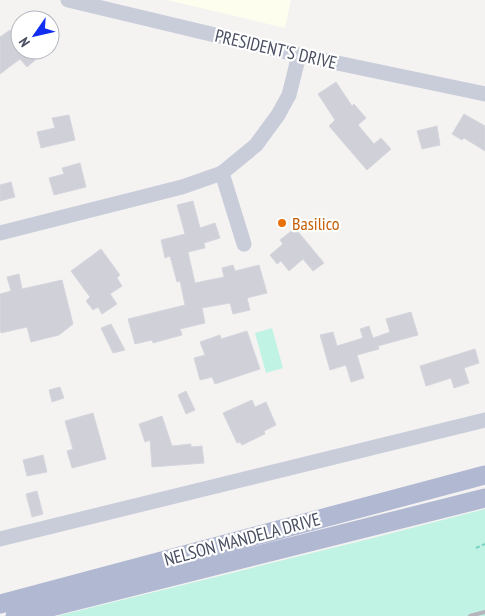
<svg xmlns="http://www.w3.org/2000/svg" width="485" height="616" viewBox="0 0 485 616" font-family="'PT Sans Narrow',sans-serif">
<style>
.commercial{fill:#fdfeee}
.green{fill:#c0f3e3}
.building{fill:#cfd0d8;stroke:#d6d6de}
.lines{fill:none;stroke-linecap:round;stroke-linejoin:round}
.path{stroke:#76d3c2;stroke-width:2;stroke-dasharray:4 2.5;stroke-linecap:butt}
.minor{stroke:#c9cdda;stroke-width:15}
.major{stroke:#b1b8d2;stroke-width:19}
.rail{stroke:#b4b5bd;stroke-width:4}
.food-dot{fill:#e8710a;stroke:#fff;stroke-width:2}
.labels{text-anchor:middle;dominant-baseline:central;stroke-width:4.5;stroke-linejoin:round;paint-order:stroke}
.street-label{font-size:18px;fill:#494e61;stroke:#fff}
.food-label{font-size:18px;fill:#c56008;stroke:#fff;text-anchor:start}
</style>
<rect width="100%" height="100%" fill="#f5f3f2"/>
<polygon class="commercial" points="167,0 291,0 285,28"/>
<g class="green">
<polygon points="272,328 283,368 266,373 255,333"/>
<polygon points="485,509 485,616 57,616 373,538"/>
</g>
<g class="building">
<polygon points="10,30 20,43 20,50 35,50 40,56 27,67 20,59 0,74 0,37"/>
<polygon points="336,82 352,106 354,104 366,118 358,125 374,144 381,138 391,149 367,170 329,126 335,120 318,94"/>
<polygon points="464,114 485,126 485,151 464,138 462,140 452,134"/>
<polygon points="69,115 75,140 41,148 37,132 55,128 52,118"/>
<polygon points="437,126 440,145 422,149 417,131"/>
<polygon points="80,163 86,187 54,195 49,178 64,174 62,168"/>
<polygon points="11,182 15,197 0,201 0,185"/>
<polygon points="193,201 200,228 215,223 220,238 204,243 205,248 188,252 195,283 224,277 222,268 233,265 235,271 259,265 267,293 247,298 250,310 233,314 230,303 202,308 205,323 180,329 182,335 153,343 152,340 135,344 128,319 185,305 180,281 177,282 170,256 165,258 161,240 185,234 177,205"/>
<polygon points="295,228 324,263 313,271 303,259 289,271 281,261 277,264 270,255 283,244 280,240"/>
<polygon points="101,249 120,275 117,278 122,286 110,294 117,304 102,314 98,307 93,310 86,301 90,297 71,271"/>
<polygon points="19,274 22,289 62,280 73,324 59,335 31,342 27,327 1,333 0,328 0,294 11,291 7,277"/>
<polygon points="411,312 418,335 378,346 379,349 357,355 364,378 351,382 346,365 330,370 320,335 333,332 337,346 363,338 360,329 369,326 373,338 390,332 386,319"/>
<polygon points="111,324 125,350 113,353 101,328"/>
<polygon points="247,331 260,369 215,384 212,377 200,380 194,358 205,355 200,342 220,335 221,339"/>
<polygon points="475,349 479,363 464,368 469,383 454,388 451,378 426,386 420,366"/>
<polygon points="60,387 64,398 52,402 49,390"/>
<polygon points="186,391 195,410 186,414 178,395"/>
<polygon points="252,400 255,407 266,402 276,425 264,431 265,434 242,445 240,442 237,443 223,413"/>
<polygon points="93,413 106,459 72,468 67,451 73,449 65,421"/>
<polygon points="162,416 172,446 191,444 191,447 202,446 204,463 152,467 150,440 145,442 139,424"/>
<polygon points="43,455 47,472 27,476 23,460"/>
<polygon points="37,491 43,514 32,517 26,494"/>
</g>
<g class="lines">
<polyline class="path" points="476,548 485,544"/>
<g class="minor">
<polyline points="68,0 299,55 485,94"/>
<polyline points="222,173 244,244"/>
<polyline points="0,233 182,187 222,173 256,145 278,115 289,95 299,55"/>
<polyline points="0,539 485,420"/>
</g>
<g class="major">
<polyline points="0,604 485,475"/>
<polyline points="15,616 485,498"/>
</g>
<polyline class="rail" points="470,616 485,612"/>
</g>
<circle class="food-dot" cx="282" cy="223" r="5"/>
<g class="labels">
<g class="street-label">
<text transform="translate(276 49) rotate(13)">PRESIDENT'S DRIVE</text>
<text transform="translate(242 539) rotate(-15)">NELSON MANDELA DRIVE</text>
</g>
<g class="food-label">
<text x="292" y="223">Basilico</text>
</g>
</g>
<g transform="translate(35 35) rotate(236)"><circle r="24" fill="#ffffff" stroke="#b6b8c0"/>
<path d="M0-4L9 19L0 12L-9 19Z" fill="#102df1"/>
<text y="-8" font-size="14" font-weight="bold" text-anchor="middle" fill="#494e61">N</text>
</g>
</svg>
